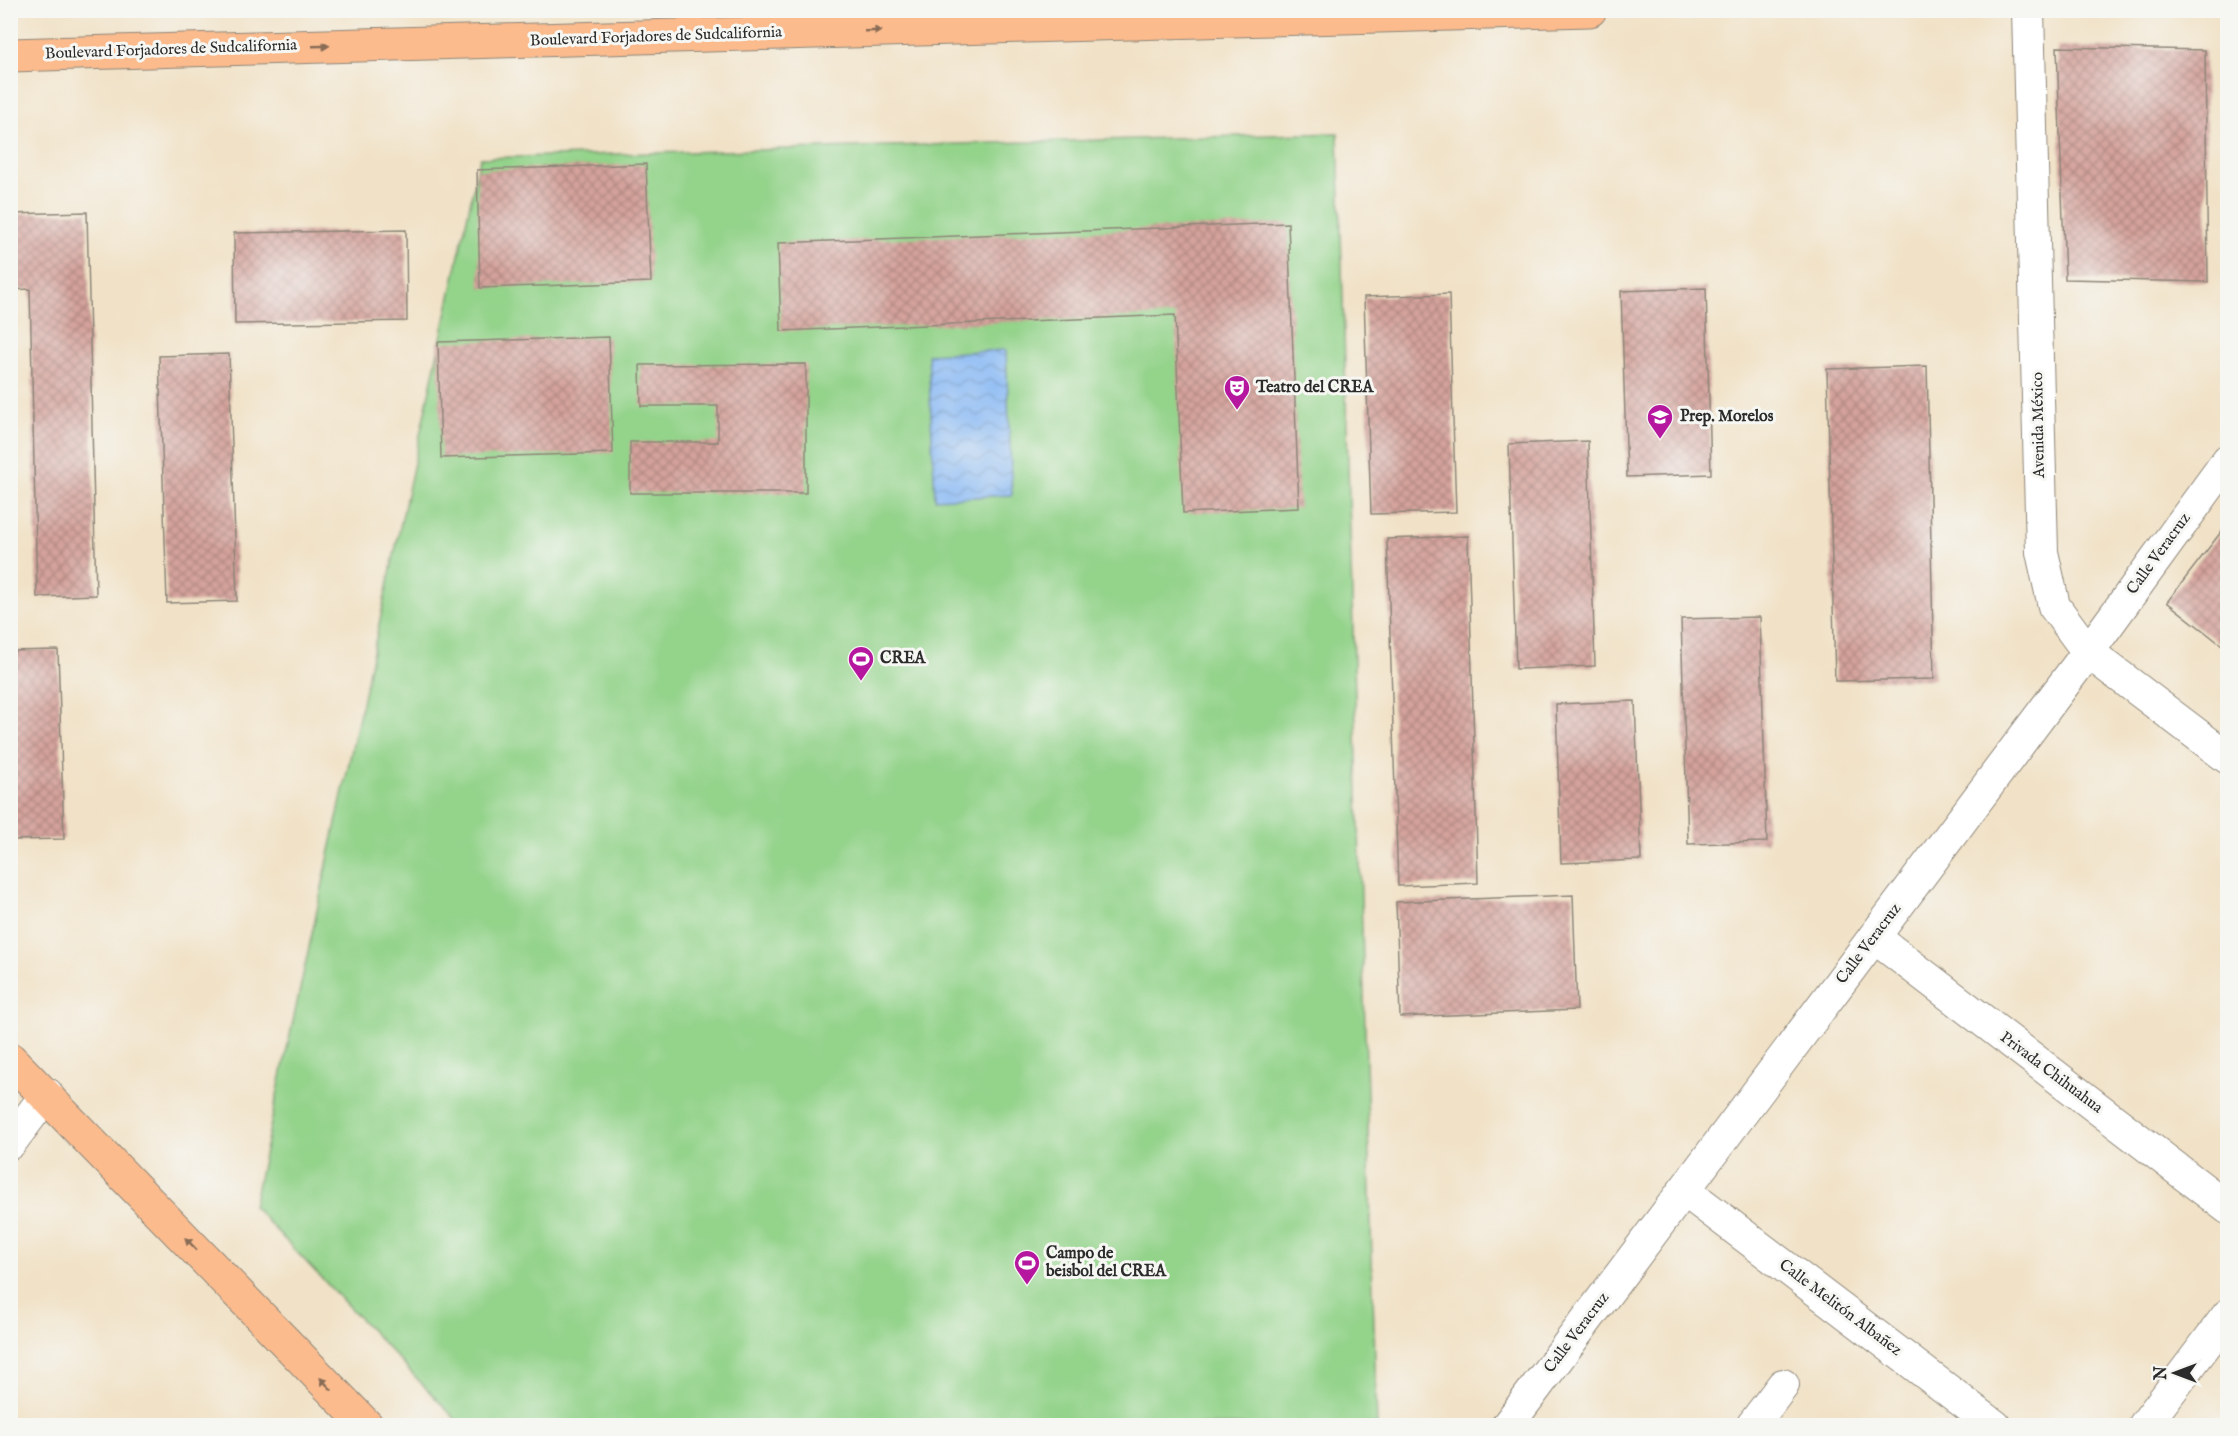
<svg xmlns="http://www.w3.org/2000/svg" width="2238" height="1436" viewBox="0 0 2238 1436" font-family="'IM FELL English',serif">
<style>
.pitch{fill:#93d38a;stroke:#5f7f5a;stroke-width:1.5}
.water{fill:url(#water-waves);stroke:#5a7290;stroke-width:1.5}
.building{fill:url(#building-cross-hatch)}
.lines{fill:none;stroke-linecap:round;stroke-linejoin:round}
.minor-casing{stroke:#8e8679;stroke-width:34}
.primary-casing{stroke:#8e8679;stroke-width:35}
.minor{stroke:#fff;stroke-width:32}
.primary{stroke:#fbbb8d;stroke-width:33}
.oneway{fill:#896c57}
.labels{text-anchor:middle;dominant-baseline:central;stroke-width:6;stroke-linejoin:round;paint-order:stroke}
.street-label{font-size:16px;fill:#2b2b2b;stroke:#f6f6f2}
.poi-label{font-size:16px;font-weight:bold;fill:#2b2b2b;stroke:#f6f6f2;text-anchor:start}
</style>
<defs>
<pattern id="water-waves" width="16" height="10" patternUnits="userSpaceOnUse" patternTransform="scale(1.5)"><rect width="16" height="10" fill="#89b9f4"/><path d="M0 5q4-4 8 0t8 0" fill="none" stroke="#7097c6"/></pattern>
<pattern id="building-cross-hatch" width="8" height="8" patternUnits="userSpaceOnUse" patternTransform="scale(1.5)"><rect width="8" height="8" fill="#d5a39c"/><path d="M0 0l8 8M0 8l8-8" fill="none" stroke="#ad857f"/></pattern>
</defs>
<rect width="100%" height="100%" fill="#f6f6f2"/>
<filter id="ink" filterUnits="userSpaceOnUse"><feTurbulence type="fractalNoise" baseFrequency=".0167" numOctaves="2"/><feDisplacementMap in="SourceGraphic" scale="12" xChannelSelector="R" yChannelSelector="G"/><feConvolveMatrix kernelMatrix="1 2 1 2 8 2 1 2 1" color-interpolation-filters="sRGB"/></filter>
<filter id="wash" filterUnits="userSpaceOnUse"><feTurbulence type="fractalNoise" baseFrequency=".008" numOctaves="4" result="noise"/><feDisplacementMap in="SourceGraphic" scale="24" xChannelSelector="R" yChannelSelector="G"/><feGaussianBlur stdDeviation="1.35" result="paint"/><feColorMatrix in="noise" values="0 0 0 0 0 0 0 0 0 0 0 0 0 0 0 0 0 1.4 0 .05"/><feComposite in="paint" operator="in"/></filter>
<g filter="url(#wash)">
<rect width="100%" height="100%" fill="#f1e2c7"/>
<polygon class="pitch" points="1338,133 1377,1425 461,1425 253,1206 480,158"/>
<polygon class="water" points="1006,350 1012,495 935,499 928,354"/>
<g id="blocks">
<g class="building">
<polygon points="2057,47 2205,50 2208,282 2065,279"/>
<polygon points="646,164 651,282 480,288 477,170"/>
<polygon points="87,212 96,595 37,597 30,289 10,290 10,214"/>
<polygon points="1288,223 1299,508 1183,513 1175,315 781,331 778,243"/>
<polygon points="406,230 407,321 235,324 234,233"/>
<polygon points="1706,288 1711,474 1627,477 1621,291"/>
<polygon points="1449,294 1456,512 1371,514 1364,297"/>
<polygon points="609,337 613,453 441,458 438,342"/>
<polygon points="229,354 237,601 167,603 159,356"/>
<polygon points="806,364 806,493 630,493 630,442 718,442 718,406 641,406 640,365"/>
<polygon points="1927,366 1934,679 1835,681 1827,369"/>
<polygon points="1588,441 1595,666 1516,669 1509,444"/>
<polygon points="2228,523 2228,650 2167,602"/>
<polygon points="1468,536 1478,883 1398,886 1387,539"/>
<polygon points="1760,617 1767,842 1688,844 1681,619"/>
<polygon points="58,650 64,839 10,840 10,651"/>
<polygon points="1635,701 1641,860 1561,863 1556,704"/>
<polygon points="1573,895 1577,1010 1400,1017 1396,902"/>
</g>
</g>
</g>
<g filter="url(#ink)">
<use href="#blocks" fill-opacity="0" stroke="#8e8679" stroke-width="1.5"/>
<g class="lines">
<g class="minor-casing">
<g id="minor">
<polyline points="2028,10 2042,552 2054,606 2088,652 2228,758"/>
<polyline points="1874,937 2228,1208"/>
<polyline points="10,1143 47,1094"/>
<polyline points="1684,1190 1995,1426"/>
<polyline points="1507,1426 2088,652 2228,460"/>
<polyline points="1752,1426 1783,1385"/>
<polyline points="2144,1426 2228,1315"/>
</g>
</g>
<g class="primary-casing">
<g id="primary">
<polyline points="10,55 1590,10"/>
<polyline points="10,1059 367,1426"/>
</g>
</g>
<use href="#minor" class="minor"/>
<use href="#primary" class="primary"/>
</g>
<defs><path id="oneway-solid" d="M-6-.8H1V-3.2L6.5 0L1 3.2V.8H-6Z" transform="scale(1.5)"/></defs>
<g class="oneway">
<use href="#oneway-solid" transform="translate(873 31) rotate(-2)"/>
<use href="#oneway-solid" transform="translate(321 46) rotate(-2)"/>
<use href="#oneway-solid" transform="translate(191 1244) rotate(-134)"/>
<use href="#oneway-solid" transform="translate(326 1384) rotate(-134)"/>
</g>
</g>
<defs>
<g id="theatre-pin" transform="scale(1.35)"><path d="M0 17L-7.5 6A9.5 9.5 0 1 1 7.5 6Z" fill="#b5179e" stroke="#f6f6f2"/><path d="M-5-5.5Q0-4 5-5.5V0Q5 5 0 6Q-5 5-5 0ZM-3.3-2.5H-1v1.5H-3.3ZM1-2.5H3.3v1.5H1ZM-2.8 1Q0 5.5 2.8 1Z" fill="#fff"/></g>
<g id="school-pin" transform="scale(1.35)"><path d="M0 17L-7.5 6A9.5 9.5 0 1 1 7.5 6Z" fill="#b5179e" stroke="#f6f6f2"/><path d="M0-5L7-2L0 1L-7-2ZM-4 1L0 2.5L4 1V4Q0 6-4 4Z" fill="#fff"/></g>
<g id="stadium-pin" transform="scale(1.35)"><path d="M0 17L-7.5 6A9.5 9.5 0 1 1 7.5 6Z" fill="#b5179e" stroke="#f6f6f2"/><path d="M0-5a6.5 5 0 1 0 0 10a6.5 5 0 1 0 0-10ZM-3.5-1.8h7v3.6h-7Z" fill="#fff"/></g>
</defs>
<g fill-rule="evenodd">
<use href="#theatre-pin" x="1237" y="388"/>
<use href="#school-pin" x="1660" y="417"/>
<use href="#stadium-pin" x="861" y="659"/>
<use href="#stadium-pin" x="1027" y="1263"/>
</g>
<g class="labels">
<g class="street-label">
<text transform="translate(656 37) rotate(-2)">Boulevard Forjadores de Sudcalifornia</text>
<text transform="translate(171 50) rotate(-2)">Boulevard Forjadores de Sudcalifornia</text>
<text transform="translate(2039 425) rotate(-91)">Avenida México</text>
<text transform="translate(2159 554) rotate(-54)">Calle Veracruz</text>
<text transform="translate(1869 944) rotate(-53)">Calle Veracruz</text>
<text transform="translate(2051 1073) rotate(37)">Privada Chihuahua</text>
<text transform="translate(1840 1308) rotate(37)">Calle Melitón Albañez</text>
<text transform="translate(1577 1333) rotate(-53)">Calle Veracruz</text>
</g>
<g class="poi-label">
<text x="1256" y="388">Teatro del CREA</text>
<text x="1680" y="417">Prep. Morelos</text>
<text x="880" y="659">CREA</text>
<text x="1046" y="1254">Campo de<tspan x="1046" dy="18">beisbol del CREA</tspan></text>
</g>
</g>
<rect width="2238" height="1436" fill="none" stroke="#f6f6f2" stroke-width="36"/>
<g transform="translate(2175 1373) rotate(270)" stroke="#f6f6f2" stroke-width="4.5" paint-order="stroke">
<path d="M0-4.5L10 22L0 15L-10 22Z" fill="#2b2b2b"/>
<text y="-9" font-size="16" font-weight="bold" text-anchor="middle" fill="#2b2b2b">N</text>
</g>
</svg>
